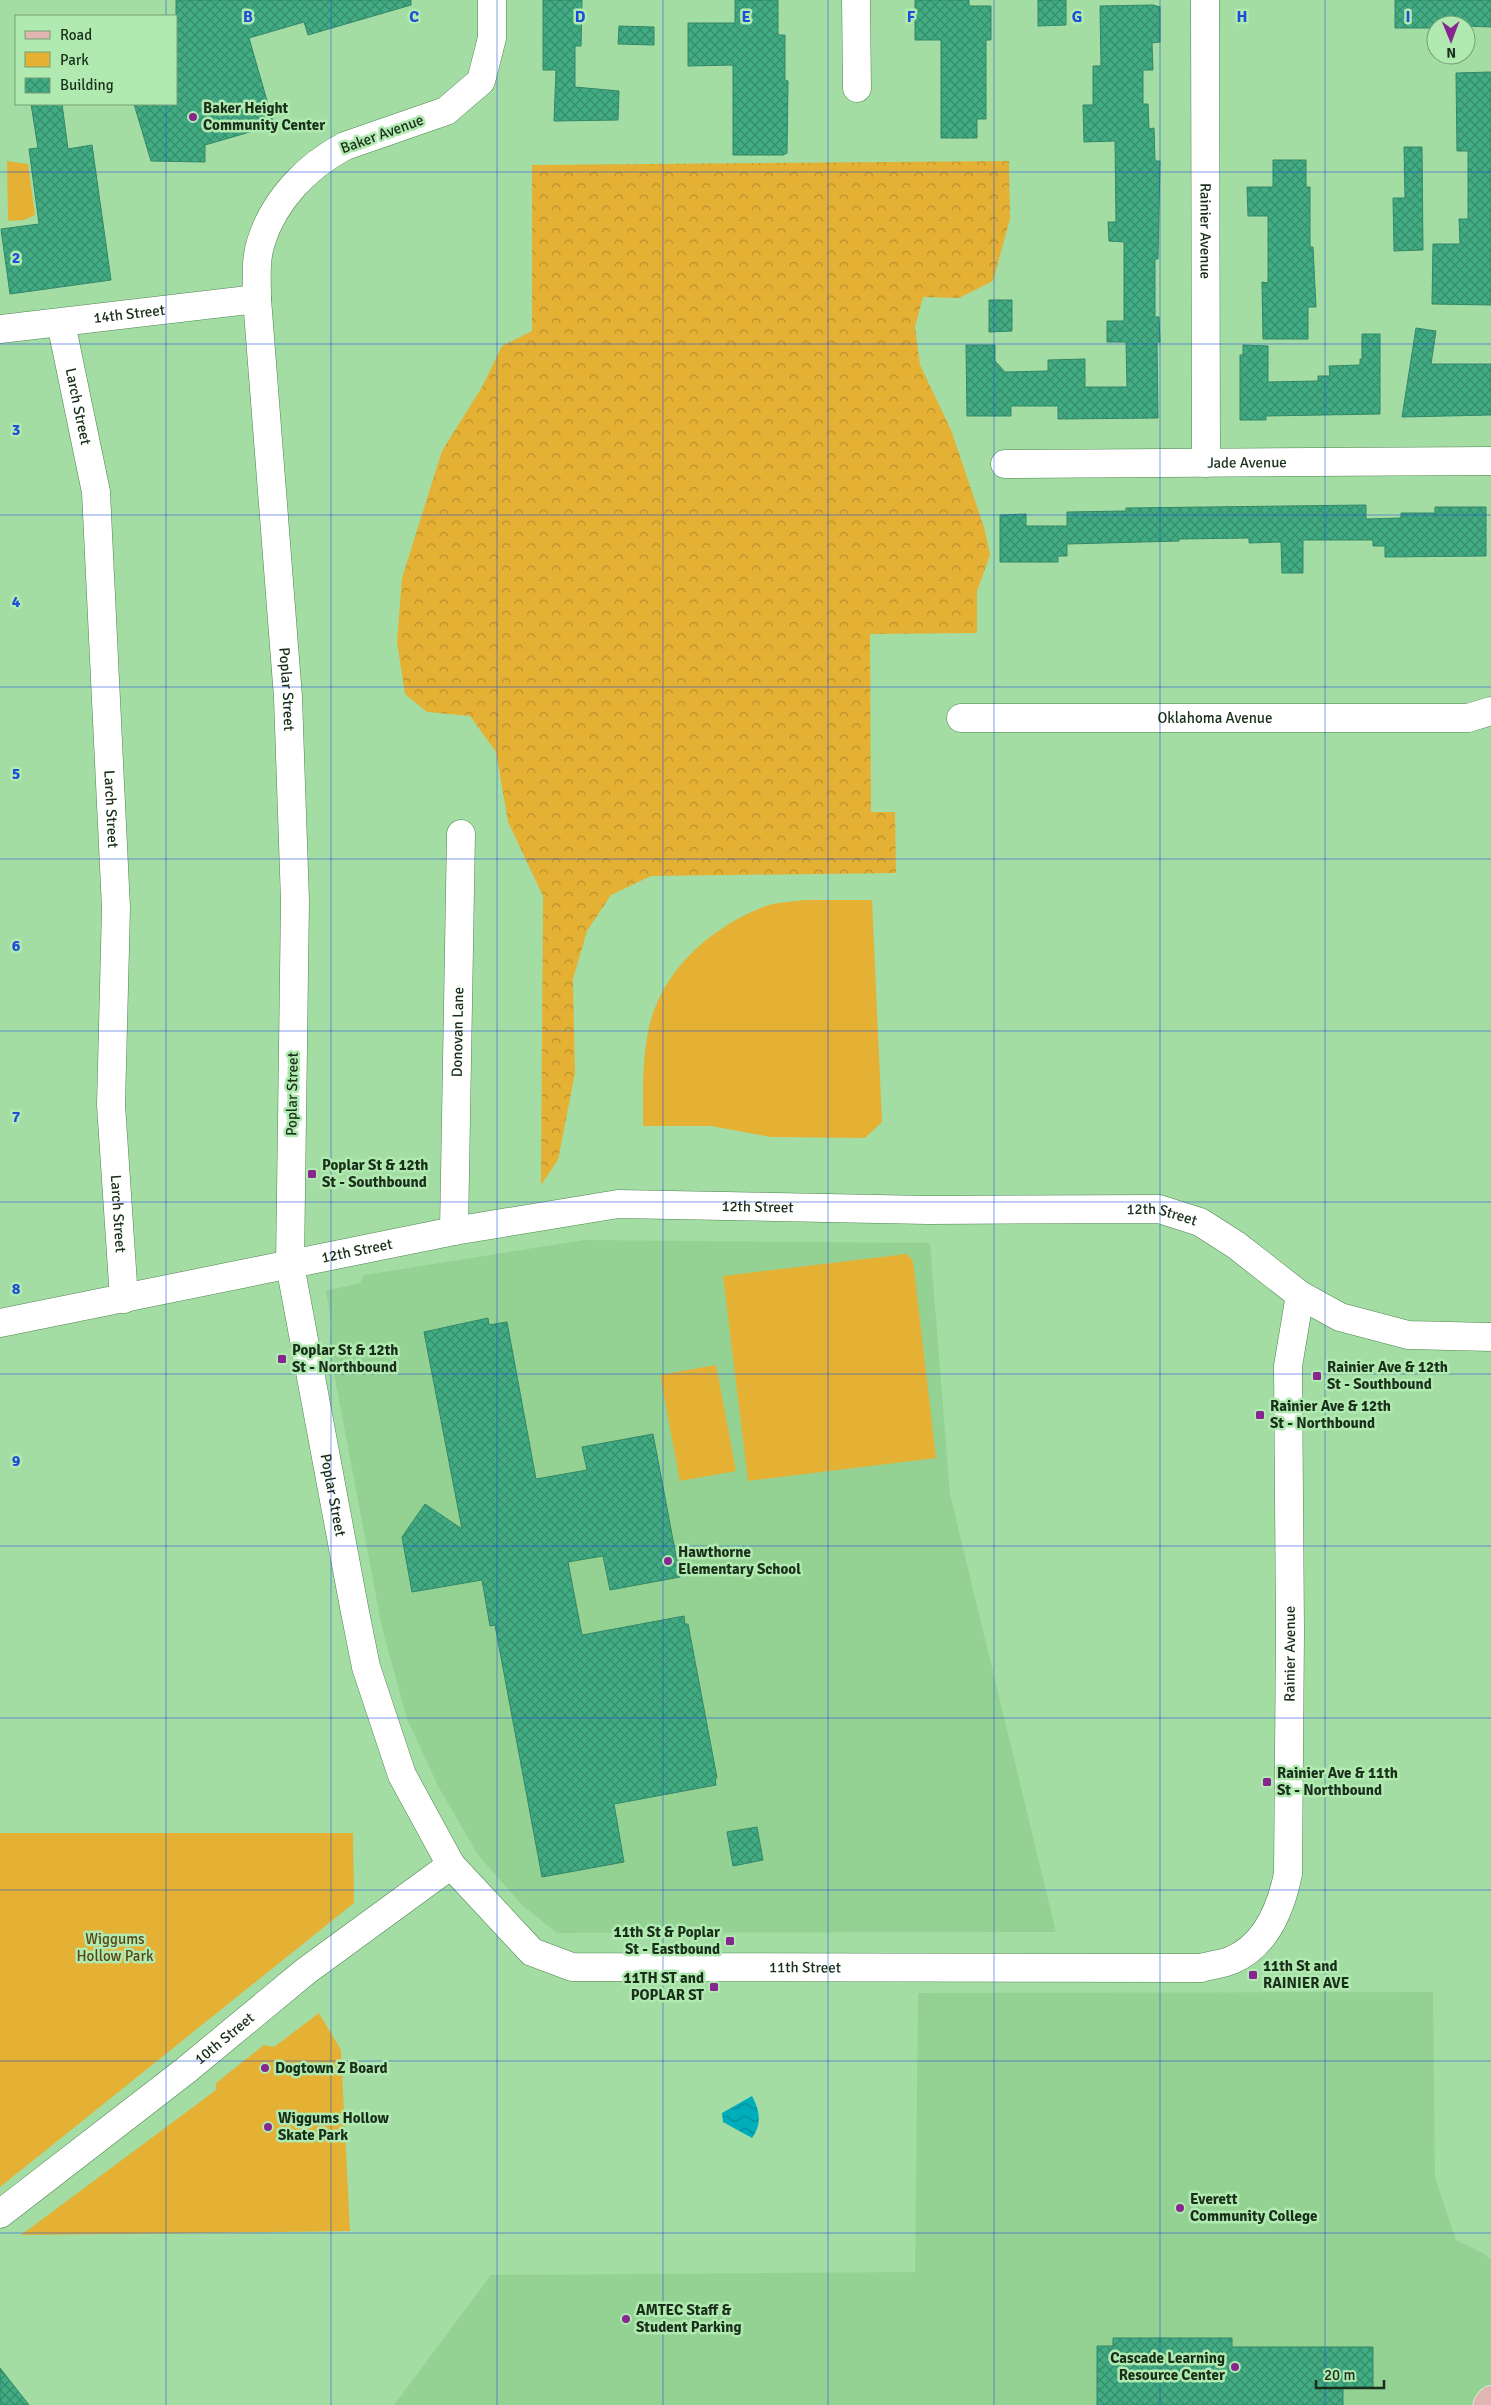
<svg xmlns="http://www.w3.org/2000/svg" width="1491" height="2405" viewBox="0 0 1491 2405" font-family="Signika,sans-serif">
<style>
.built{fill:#94d294}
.green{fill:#e4b135}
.forest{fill:url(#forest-crowns)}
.water{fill:url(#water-waves)}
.building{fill:url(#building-cross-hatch);stroke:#338867}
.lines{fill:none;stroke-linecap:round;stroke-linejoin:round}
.minor-casing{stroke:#4f8450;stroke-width:29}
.major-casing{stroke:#fff;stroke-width:29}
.minor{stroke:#fff;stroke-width:28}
.major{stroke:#e1b5b1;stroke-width:28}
.grid{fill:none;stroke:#1d4ed8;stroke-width:1;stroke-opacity:0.55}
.poi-dot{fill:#87268f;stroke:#b1eab1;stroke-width:2}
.labels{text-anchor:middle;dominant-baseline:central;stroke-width:5;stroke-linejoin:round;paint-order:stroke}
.poi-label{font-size:15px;font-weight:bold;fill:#192f1a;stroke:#b1eab1;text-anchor:start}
.street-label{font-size:15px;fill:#192f1a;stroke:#b1eab1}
.park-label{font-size:15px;fill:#594414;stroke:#b1eab1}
.grid-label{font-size:16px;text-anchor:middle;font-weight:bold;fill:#1d4ed8;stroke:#b1eab1;stroke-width:5;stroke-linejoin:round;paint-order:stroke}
</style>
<defs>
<pattern id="forest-crowns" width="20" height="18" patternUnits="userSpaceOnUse" patternTransform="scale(1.25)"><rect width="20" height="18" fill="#e4b135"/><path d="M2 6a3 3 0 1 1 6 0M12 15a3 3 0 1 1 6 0" fill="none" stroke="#b8902c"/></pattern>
<pattern id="water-waves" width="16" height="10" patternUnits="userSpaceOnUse" patternTransform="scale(1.25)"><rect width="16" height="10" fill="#00adbb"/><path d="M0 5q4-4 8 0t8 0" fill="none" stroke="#028d97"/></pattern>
<pattern id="building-cross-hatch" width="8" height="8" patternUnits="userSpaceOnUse" patternTransform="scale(1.25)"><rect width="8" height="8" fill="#42ad84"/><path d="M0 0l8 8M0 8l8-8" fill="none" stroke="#368d6b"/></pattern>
</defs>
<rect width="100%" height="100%" fill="#a4dda4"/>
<g class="built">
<polygon points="584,1240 930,1243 950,1494 1056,1932 557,1933 523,1906 478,1855 438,1786 407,1719 382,1628 329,1347 332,1327 326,1291 360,1283 364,1275"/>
<polygon points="1433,1992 1435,2177 1456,2240 1483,2253 1491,2260 1491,2405 394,2405 491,2275 915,2272 918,1993"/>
</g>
<g class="green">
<polygon points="7,161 28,164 35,215 24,220 8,221"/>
<path d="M805,900H872L882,1122L865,1138L771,1137L711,1126H643C643,1097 642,1067 647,1038C656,976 707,929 763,907C776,902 791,902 805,900Z"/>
<polygon points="907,1254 913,1261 936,1458 748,1481 723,1276"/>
<polygon points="716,1365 736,1471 680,1481 660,1375"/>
<polygon points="0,1833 353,1833 354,1903 0,2187"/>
<polygon points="319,2013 341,2050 350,2231 21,2235 216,2090 216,2083 264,2045 274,2047"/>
</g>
<polygon class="forest" points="1009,161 1010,219 993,281 959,298 923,297 915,327 920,365 951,430 984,527 990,555 977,591 977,633 870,634 871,812 895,812 896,873 651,876 611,895 587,931 573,979 575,1073 558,1160 541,1185 543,896 508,822 496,752 470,716 427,712 405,694 397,642 402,578 442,451 482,387 502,346 532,331 532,165"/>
<path class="water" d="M752,2096C760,2111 762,2124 752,2138L723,2122L722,2113Z"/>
<g class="building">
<polygon points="176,0 411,0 411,5 308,35 304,22 249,38 274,125 205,145 205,162 151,161 134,104 176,104"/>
<polygon points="543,0 582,0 581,46 575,46 575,87 619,91 618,120 554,121 556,70 543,70"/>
<polygon points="735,0 778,0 778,35 785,35 785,80 788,81 787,153 783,155 733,155 733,65 688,66 688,23 735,23"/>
<polygon points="915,0 969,0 969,6 991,6 991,40 986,40 986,119 977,119 977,138 941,138 941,40 915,40"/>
<polygon points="1038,0 1066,0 1066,25 1038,26"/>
<polygon points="1395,0 1491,0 1491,27 1436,25 1436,28 1395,28"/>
<polygon points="1153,5 1160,7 1160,42 1152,43 1153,70 1143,70 1143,104 1148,104 1149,129 1154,128 1155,161 1160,161 1158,259 1155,259 1155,317 1159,317 1160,342 1157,342 1158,418 1058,419 1058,406 1011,406 1011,416 967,416 966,345 995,345 995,361 1005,372 1048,371 1048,360 1085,359 1085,387 1127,387 1126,342 1107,342 1107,321 1124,321 1124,242 1109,241 1108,222 1116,222 1115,141 1084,142 1083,105 1093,105 1093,66 1101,66 1100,6"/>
<polygon points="619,26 654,27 654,45 618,44"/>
<polygon points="1491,72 1491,305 1432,304 1433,244 1460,244 1459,219 1468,219 1468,151 1457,151 1456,73"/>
<polygon points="31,104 62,104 68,149 92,145 111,280 10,294 1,229 39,224 29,149 38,148"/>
<polygon points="1404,147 1422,147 1423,250 1394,251 1393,198 1405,198"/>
<polygon points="1273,160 1306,160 1306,187 1310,187 1310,247 1313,247 1316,307 1308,307 1308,339 1263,339 1262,282 1268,283 1268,216 1248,216 1247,187 1273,187"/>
<polygon points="989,300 1012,300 1012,331 989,332"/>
<polygon points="1416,328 1436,331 1431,364 1491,364 1491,415 1402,417"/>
<polygon points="1362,334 1380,334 1380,414 1266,416 1266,420 1240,420 1240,355 1243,355 1243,345 1268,346 1268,382 1318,381 1318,376 1330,376 1329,366 1360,365 1360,359 1362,359"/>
<polygon points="1366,505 1366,519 1401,518 1401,513 1435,513 1435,507 1486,507 1486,556 1385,557 1385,546 1373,546 1373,540 1303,540 1303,573 1282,573 1281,542 1249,543 1249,538 1179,539 1179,541 1067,544 1067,556 1058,556 1058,562 1000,562 1000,515 1026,514 1026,526 1067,526 1067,512 1126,511 1126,508"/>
<polygon points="488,1318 489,1325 507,1322 536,1479 587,1470 582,1447 653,1434 680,1577 610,1590 603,1556 568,1562 582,1635 684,1616 685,1624 688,1624 717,1778 715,1778 716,1785 614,1804 624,1862 542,1877 495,1625 490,1626 482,1580 412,1592 402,1537 425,1504 462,1529 424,1332"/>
<polygon points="757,1827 763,1860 733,1866 727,1832"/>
<polygon points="1113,2338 1232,2338 1232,2347 1373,2347 1373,2387 1343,2387 1343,2405 1097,2405 1097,2346 1113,2346"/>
<polygon points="0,2368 29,2405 0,2405"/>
</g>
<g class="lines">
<g class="minor-casing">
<g id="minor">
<path id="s1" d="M492,0V38L481,81L446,111L345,146C307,166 274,200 261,242C255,260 257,281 257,299L288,697L295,901L290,1265L354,1607L366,1667L402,1775L451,1865L532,1952L572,1967L1201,1968C1211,1965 1223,1964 1232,1960C1267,1945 1281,1908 1288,1874L1290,1631L1288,1366L1300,1295"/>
<polyline points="856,0 857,88"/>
<path id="s2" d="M1205,0L1206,463"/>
<path id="s3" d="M61,323L96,492L116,908L111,1105L124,1299"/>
<path id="s4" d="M0,329L257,299"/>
<path id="s5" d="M1005,464L1491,461"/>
<path id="s6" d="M961,718H1468L1491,711"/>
<path id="s7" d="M454,1231L461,834"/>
<path id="s8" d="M0,1323L454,1231L618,1204L928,1210L1159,1209L1200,1222L1236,1245L1300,1295L1340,1317L1408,1335L1491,1337"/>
<path id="s9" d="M0,2214L185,2071L306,1971L451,1865"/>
</g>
</g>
<g class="major-casing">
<polyline id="major" points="1487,2405 1491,2400"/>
</g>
<use href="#minor" class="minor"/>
<use href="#major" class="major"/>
</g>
<path class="grid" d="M166,0V16M331,0V2405M497,0V2405M663,0V2405M828,0V2405M994,0V2405M1160,0V2405M1325,0V2405M166,104V2405M0,172H1491M0,344H1491M0,515H1491M0,687H1491M0,859H1491M0,1031H1491M0,1202H1491M0,1374H1491M0,1546H1491M0,1718H1491M0,1890H1491M0,2061H1491M0,2233H1491"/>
<g class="poi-dot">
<circle cx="193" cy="117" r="5"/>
<rect x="307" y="1169" width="10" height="10" rx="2.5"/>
<rect x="277" y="1354" width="10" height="10" rx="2.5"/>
<rect x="1312" y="1371" width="10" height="10" rx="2.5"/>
<rect x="1255" y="1410" width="10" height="10" rx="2.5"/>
<circle cx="668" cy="1561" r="5"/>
<rect x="1262" y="1777" width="10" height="10" rx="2.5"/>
<rect x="725" y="1936" width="10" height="10" rx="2.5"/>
<rect x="1248" y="1970" width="10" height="10" rx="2.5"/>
<rect x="709" y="1982" width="10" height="10" rx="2.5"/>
<circle cx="265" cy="2068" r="5"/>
<circle cx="268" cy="2127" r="5"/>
<circle cx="1180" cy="2208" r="5"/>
<circle cx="626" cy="2319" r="5"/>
<circle cx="1235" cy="2367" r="5"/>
</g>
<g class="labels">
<g class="poi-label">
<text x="203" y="108">Baker Height<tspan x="203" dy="17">Community Center</tspan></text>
<text x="322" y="1165">Poplar St &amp; 12th<tspan x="322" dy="17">St - Southbound</tspan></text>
<text x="292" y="1350">Poplar St &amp; 12th<tspan x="292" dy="17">St - Northbound</tspan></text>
<text x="1327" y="1367">Rainier Ave &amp; 12th<tspan x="1327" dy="17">St - Southbound</tspan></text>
<text x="1270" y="1406">Rainier Ave &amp; 12th<tspan x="1270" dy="17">St - Northbound</tspan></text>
<text x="678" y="1552">Hawthorne<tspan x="678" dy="17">Elementary School</tspan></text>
<text x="1277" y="1773">Rainier Ave &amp; 11th<tspan x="1277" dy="17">St - Northbound</tspan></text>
<text x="720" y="1932" text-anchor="end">11th St &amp; Poplar<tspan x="720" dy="17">St - Eastbound</tspan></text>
<text x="1263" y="1966">11th St and<tspan x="1263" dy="17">RAINIER AVE</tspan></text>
<text x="704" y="1978" text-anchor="end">11TH ST and<tspan x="704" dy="17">POPLAR ST</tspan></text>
<text x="275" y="2068">Dogtown Z Board</text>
<text x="278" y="2118">Wiggums Hollow<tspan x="278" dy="17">Skate Park</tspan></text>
<text x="1190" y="2199">Everett<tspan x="1190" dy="17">Community College</tspan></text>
<text x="636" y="2310">AMTEC Staff &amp;<tspan x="636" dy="17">Student Parking</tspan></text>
<text x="1225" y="2358" text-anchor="end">Cascade Learning<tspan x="1225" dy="17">Resource Center</tspan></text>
</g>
<g class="street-label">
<text transform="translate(382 134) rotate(-20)">Baker Avenue</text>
<text stroke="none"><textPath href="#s2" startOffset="231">Rainier Avenue</textPath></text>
<text stroke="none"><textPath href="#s4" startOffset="130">14th Street</textPath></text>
<text stroke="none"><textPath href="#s3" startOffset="85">Larch Street</textPath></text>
<text stroke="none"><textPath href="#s5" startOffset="242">Jade Avenue</textPath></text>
<text stroke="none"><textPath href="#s1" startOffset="815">Poplar Street</textPath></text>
<text stroke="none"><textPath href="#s6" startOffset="254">Oklahoma Avenue</textPath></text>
<text stroke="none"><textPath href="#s3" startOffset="490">Larch Street</textPath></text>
<text stroke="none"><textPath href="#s7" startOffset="199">Donovan Lane</textPath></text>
<text transform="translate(292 1094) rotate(-89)">Poplar Street</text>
<text stroke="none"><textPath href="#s8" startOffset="769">12th Street</textPath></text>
<text stroke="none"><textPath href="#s3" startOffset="895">Larch Street</textPath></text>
<text stroke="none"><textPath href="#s8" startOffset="1174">12th Street</textPath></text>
<text stroke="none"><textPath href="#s8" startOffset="364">12th Street</textPath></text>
<text stroke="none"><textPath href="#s1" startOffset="1625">Poplar Street</textPath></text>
<text stroke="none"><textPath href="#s1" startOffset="3166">Rainier Avenue</textPath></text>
<text stroke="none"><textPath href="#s1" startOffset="2411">11th Street</textPath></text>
<text stroke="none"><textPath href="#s9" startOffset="285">10th Street</textPath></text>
</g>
<g class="park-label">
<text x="115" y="1939">Wiggums<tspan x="115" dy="17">Hollow Park</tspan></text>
</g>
</g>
<g class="grid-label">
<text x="248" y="22">B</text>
<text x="414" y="22">C</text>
<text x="580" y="22">D</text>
<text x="746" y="22">E</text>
<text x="911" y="22">F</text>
<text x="1077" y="22">G</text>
<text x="1242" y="22">H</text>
<text x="1408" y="22">I</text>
<text x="16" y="263">2</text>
<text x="16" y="435">3</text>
<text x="16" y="607">4</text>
<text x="16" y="779">5</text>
<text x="16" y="951">6</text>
<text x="16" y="1122">7</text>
<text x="16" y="1294">8</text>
<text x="16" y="1466">9</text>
</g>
<rect x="15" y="15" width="162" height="90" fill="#b1eab1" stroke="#749f75"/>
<rect x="25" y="31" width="25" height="8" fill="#e1b5b1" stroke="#749f75"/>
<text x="60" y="40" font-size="15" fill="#192f1a">Road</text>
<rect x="25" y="52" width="25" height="15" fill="#e4b135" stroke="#749f75"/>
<text x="60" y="65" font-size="15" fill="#192f1a">Park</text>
<rect x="25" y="78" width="25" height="15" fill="url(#building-cross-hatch)" stroke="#749f75"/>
<text x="60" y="90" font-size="15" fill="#192f1a">Building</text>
<g transform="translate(1451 40) rotate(179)"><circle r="24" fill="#b1eab1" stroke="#749f75"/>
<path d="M0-4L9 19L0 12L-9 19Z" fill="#87268f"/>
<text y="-8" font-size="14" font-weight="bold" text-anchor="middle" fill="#192f1a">N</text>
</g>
<path d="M1316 2380v8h68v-8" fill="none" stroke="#192f1a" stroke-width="2.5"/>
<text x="1324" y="2380" font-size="15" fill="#192f1a" stroke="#b1eab1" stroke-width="4" paint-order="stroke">20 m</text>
</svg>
